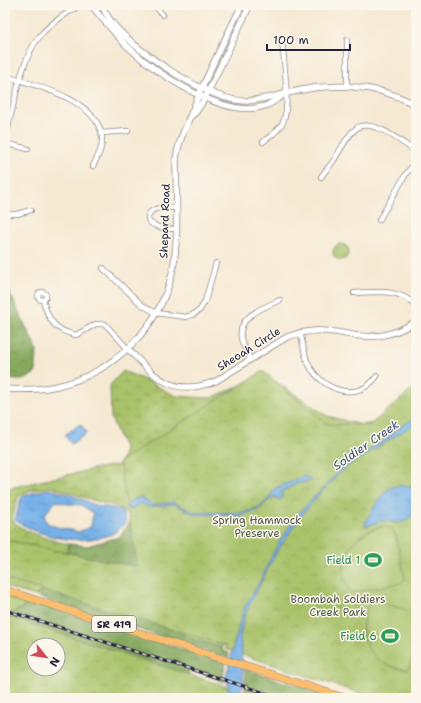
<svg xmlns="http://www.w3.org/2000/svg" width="421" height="703" viewBox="0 0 421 703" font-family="'Shantell Sans',sans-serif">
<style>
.forest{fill:url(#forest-crowns);stroke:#54664c;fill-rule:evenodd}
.wetland{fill:url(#wetland-marsh);stroke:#667252}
.park{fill:url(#park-crowns);stroke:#667252;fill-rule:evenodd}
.pitch{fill:#a9c36a;stroke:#667252}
.water{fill:url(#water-ripples);stroke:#4c6a92;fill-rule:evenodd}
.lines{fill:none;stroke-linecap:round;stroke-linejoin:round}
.minor-casing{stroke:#8c8687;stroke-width:6}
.tertiary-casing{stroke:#8c8687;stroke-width:7}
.primary-casing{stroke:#8c8687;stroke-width:8}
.minor{stroke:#fff;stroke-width:4.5}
.tertiary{stroke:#fff;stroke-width:5.5}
.primary{stroke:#fbbe6e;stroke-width:7}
.rail-casing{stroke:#22223b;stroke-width:3}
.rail{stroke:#fbf7ec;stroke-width:1.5;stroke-dasharray:4.5;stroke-linecap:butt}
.labels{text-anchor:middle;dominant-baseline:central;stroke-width:3;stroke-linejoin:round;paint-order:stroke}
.shield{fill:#fbf7ec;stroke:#636270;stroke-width:1}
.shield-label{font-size:10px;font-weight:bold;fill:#22223b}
.street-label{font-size:11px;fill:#22223b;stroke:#fbf7ec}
.park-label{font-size:11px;fill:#515a4b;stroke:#fbf7ec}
.leisure-label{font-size:11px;fill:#27864d;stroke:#fbf7ec;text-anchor:end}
.water-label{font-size:12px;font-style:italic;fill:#405478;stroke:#fbf7ec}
</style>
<defs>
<pattern id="forest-crowns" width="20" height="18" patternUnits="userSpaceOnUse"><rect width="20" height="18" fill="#86a95e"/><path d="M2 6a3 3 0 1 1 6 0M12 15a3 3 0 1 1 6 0" fill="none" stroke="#6d894f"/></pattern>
<pattern id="wetland-marsh" width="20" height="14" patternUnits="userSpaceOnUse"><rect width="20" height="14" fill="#a9c36a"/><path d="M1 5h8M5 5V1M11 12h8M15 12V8" fill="none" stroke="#91a75d"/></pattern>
<pattern id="park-crowns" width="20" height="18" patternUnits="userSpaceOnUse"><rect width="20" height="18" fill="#a9c36a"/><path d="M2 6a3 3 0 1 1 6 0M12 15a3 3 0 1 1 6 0" fill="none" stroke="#91a75d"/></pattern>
<pattern id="water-ripples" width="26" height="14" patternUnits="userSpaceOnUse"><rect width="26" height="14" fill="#77b1e8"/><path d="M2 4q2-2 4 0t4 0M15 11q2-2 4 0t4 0" fill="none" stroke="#6190bd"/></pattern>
</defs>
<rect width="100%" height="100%" fill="#fbf7ec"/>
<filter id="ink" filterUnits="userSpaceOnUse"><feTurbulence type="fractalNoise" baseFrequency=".025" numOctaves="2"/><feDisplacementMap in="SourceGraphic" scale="8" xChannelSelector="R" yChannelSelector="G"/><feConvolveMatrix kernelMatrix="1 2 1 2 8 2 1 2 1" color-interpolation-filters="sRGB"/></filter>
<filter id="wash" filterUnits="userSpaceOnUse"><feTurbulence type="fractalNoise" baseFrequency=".012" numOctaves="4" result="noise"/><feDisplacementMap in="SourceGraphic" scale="16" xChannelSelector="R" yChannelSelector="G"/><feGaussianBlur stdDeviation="0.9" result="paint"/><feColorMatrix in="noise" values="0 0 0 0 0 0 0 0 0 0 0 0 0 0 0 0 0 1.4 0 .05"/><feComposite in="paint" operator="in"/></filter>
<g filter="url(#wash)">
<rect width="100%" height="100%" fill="#f6e9d3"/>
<g class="forest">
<path d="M5,283L37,350L36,372C24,382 19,381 5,378Z"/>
<polygon points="130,522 172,552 183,636 222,648 223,651 229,653 228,658 35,596 54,579 64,561 69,544 87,546 119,537"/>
<path d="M30,601L226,663L223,676L225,682L189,669L187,698H5V616L22,608ZM34,645H58V669H34Z"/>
<polygon points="245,669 336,698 267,698 244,690 246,683"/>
</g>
<g class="wetland">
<path d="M123,371L145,380L176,396L211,398L248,382L275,381L327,416L362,425L398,418L245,589L222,648L183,636L179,624L130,522L128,514L115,506L85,498L69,492L49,487L28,491L18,497L12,519C17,530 57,543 69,544L64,561L54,579L35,596L5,587V489L98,468L119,465L125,450L111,418L110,385Z"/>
<polygon points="5,593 30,601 22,608 5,616"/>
</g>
<g class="park">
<circle cx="341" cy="252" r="8"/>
<polygon points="263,371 327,424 370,425 416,386 416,698 374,698 225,649 226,646 214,642 5,579 5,540 138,567 119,462"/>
<path d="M5,616L263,698H5ZM34,645H58V669H34Z"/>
</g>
<g class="pitch">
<path d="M381,527L392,528L396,537L405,578L401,583L351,593C333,566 350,532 381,527Z"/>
<path d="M372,600L416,613V649L408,669C370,669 350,632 372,600Z"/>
</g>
<g class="water">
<polygon points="416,418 416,423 346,467 323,490 301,516 276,553 245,614 240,636 244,682 238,698 229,698 230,694 226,676 243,610 260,581 272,555 281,539 299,513 344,466 387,438 403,425"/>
<polygon points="80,424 87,433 71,444 65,435"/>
<polygon points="305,476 311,481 296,484 281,492 283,496 280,500 274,496 258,510 238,516 194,514 186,510 175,504 150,507 141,503 132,509 126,507 126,505 135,499 141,497 152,505 173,502 194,512 238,513 249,511 261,506 270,497 275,488"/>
<path d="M395,486H407L416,488V513C411,515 408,520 403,522C396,525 388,520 381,521C376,522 371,526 366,526L365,522C372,512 383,488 395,486Z"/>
<path d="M48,489L69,494L97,506L114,508L123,512L126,523C122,526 117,532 112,534C80,546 42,538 15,520L21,498L29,494ZM56,501L67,504L81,505L93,513L91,527L78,532L57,527L47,523L44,515Z"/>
</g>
</g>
<g filter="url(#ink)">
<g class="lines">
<g class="minor-casing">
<g id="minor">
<polyline points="154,5 163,15"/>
<polyline points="347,40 347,86"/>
<path d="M5,76C35,85 105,101 102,143C101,151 97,158 93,166"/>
<polyline points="101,133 128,131"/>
<path d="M5,140C13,110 20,61 39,37C50,23 66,14 80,5"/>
<path d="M263,142C270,136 279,131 283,122C291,106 283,58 282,38"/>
<polyline points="5,143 28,149"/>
<path d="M321,177C325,171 330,166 334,160C340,151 350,129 361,126C378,122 403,143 416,152"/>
<polyline points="5,214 17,214 31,210"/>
<polyline points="379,220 406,174 416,161"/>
<path d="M176,229C169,229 160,229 154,225C151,224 148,221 148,218C149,205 168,208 176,208"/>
<polyline points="103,268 142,305 156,313 186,317 194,314 200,310 205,301 216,263"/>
<circle cx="42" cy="296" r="4"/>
<path d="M354,293C376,292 400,288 416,306"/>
<path d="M43,300C48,320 55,331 76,335L96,324H105L128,349"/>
<path d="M300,332C303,343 304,356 309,365C323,391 358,403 377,376"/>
<path d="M250,359C248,353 244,348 242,342C234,317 263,308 280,300"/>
</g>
</g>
<g class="tertiary-casing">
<g id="tertiary">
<path d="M91,5C103,19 114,33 127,46C156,73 224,120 265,106C270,104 276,100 281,97"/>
<path d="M101,5C105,12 109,19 114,25C138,53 210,102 247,101C269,99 291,91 313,88C350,83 383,87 416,105"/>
<polyline points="189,118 196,112 205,98 250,5"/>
<path d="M128,349C156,378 173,398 216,381L287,337C299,333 311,330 323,331C336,331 348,335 360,336C380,338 400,332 416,321"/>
<path d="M5,389C22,390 40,390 57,386C114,373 161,327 173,269C179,237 176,193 176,159C178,144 183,133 189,119C204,80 223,43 242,5"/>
</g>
</g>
<g class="primary-casing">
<polyline id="primary" points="5,590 345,698"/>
</g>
<use href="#minor" class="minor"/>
<use href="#tertiary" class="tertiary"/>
<use href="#primary" class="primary"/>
<g class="rail-casing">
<polyline id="rail" points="5,610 281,698"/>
</g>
<use href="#rail" class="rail"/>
</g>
</g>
<defs>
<g id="stadium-bare" transform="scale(1.38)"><path d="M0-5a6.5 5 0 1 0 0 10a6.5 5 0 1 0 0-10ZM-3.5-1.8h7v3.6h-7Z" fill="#2e9e5b" stroke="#fbf7ec" stroke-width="2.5" paint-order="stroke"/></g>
</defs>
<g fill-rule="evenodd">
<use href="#stadium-bare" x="373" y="560"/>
<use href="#stadium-bare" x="390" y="636"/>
</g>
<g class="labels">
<rect class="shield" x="92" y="616" width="44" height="16" rx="3"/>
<g class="shield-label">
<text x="114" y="624">SR 419</text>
</g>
<g class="street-label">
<text transform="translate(165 221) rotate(-88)">Shepard Road</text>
<text transform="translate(249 349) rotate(-32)">Sheoah Circle</text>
</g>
<g class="park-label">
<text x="257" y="520">Spring Hammock<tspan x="257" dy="13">Preserve</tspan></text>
<text x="338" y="599">Boombah Soldiers<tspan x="338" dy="13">Creek Park</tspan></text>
</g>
<g class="leisure-label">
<text x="360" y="560">Field 1</text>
<text x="377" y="636">Field 6</text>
</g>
<g class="water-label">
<text transform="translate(366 445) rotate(-35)">Soldier Creek</text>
</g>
</g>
<rect width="421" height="703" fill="none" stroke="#fbf7ec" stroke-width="20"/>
<g transform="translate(46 657) rotate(120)"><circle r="19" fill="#fbf7ec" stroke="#a4a2a5"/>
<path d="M0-3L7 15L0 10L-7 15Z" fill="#d1495b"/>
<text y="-6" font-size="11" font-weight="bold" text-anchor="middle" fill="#22223b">N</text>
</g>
<path d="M267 44v6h83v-6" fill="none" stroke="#22223b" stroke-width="2"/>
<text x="273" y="44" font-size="12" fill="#22223b" stroke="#fbf7ec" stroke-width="3" paint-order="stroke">100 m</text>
</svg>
